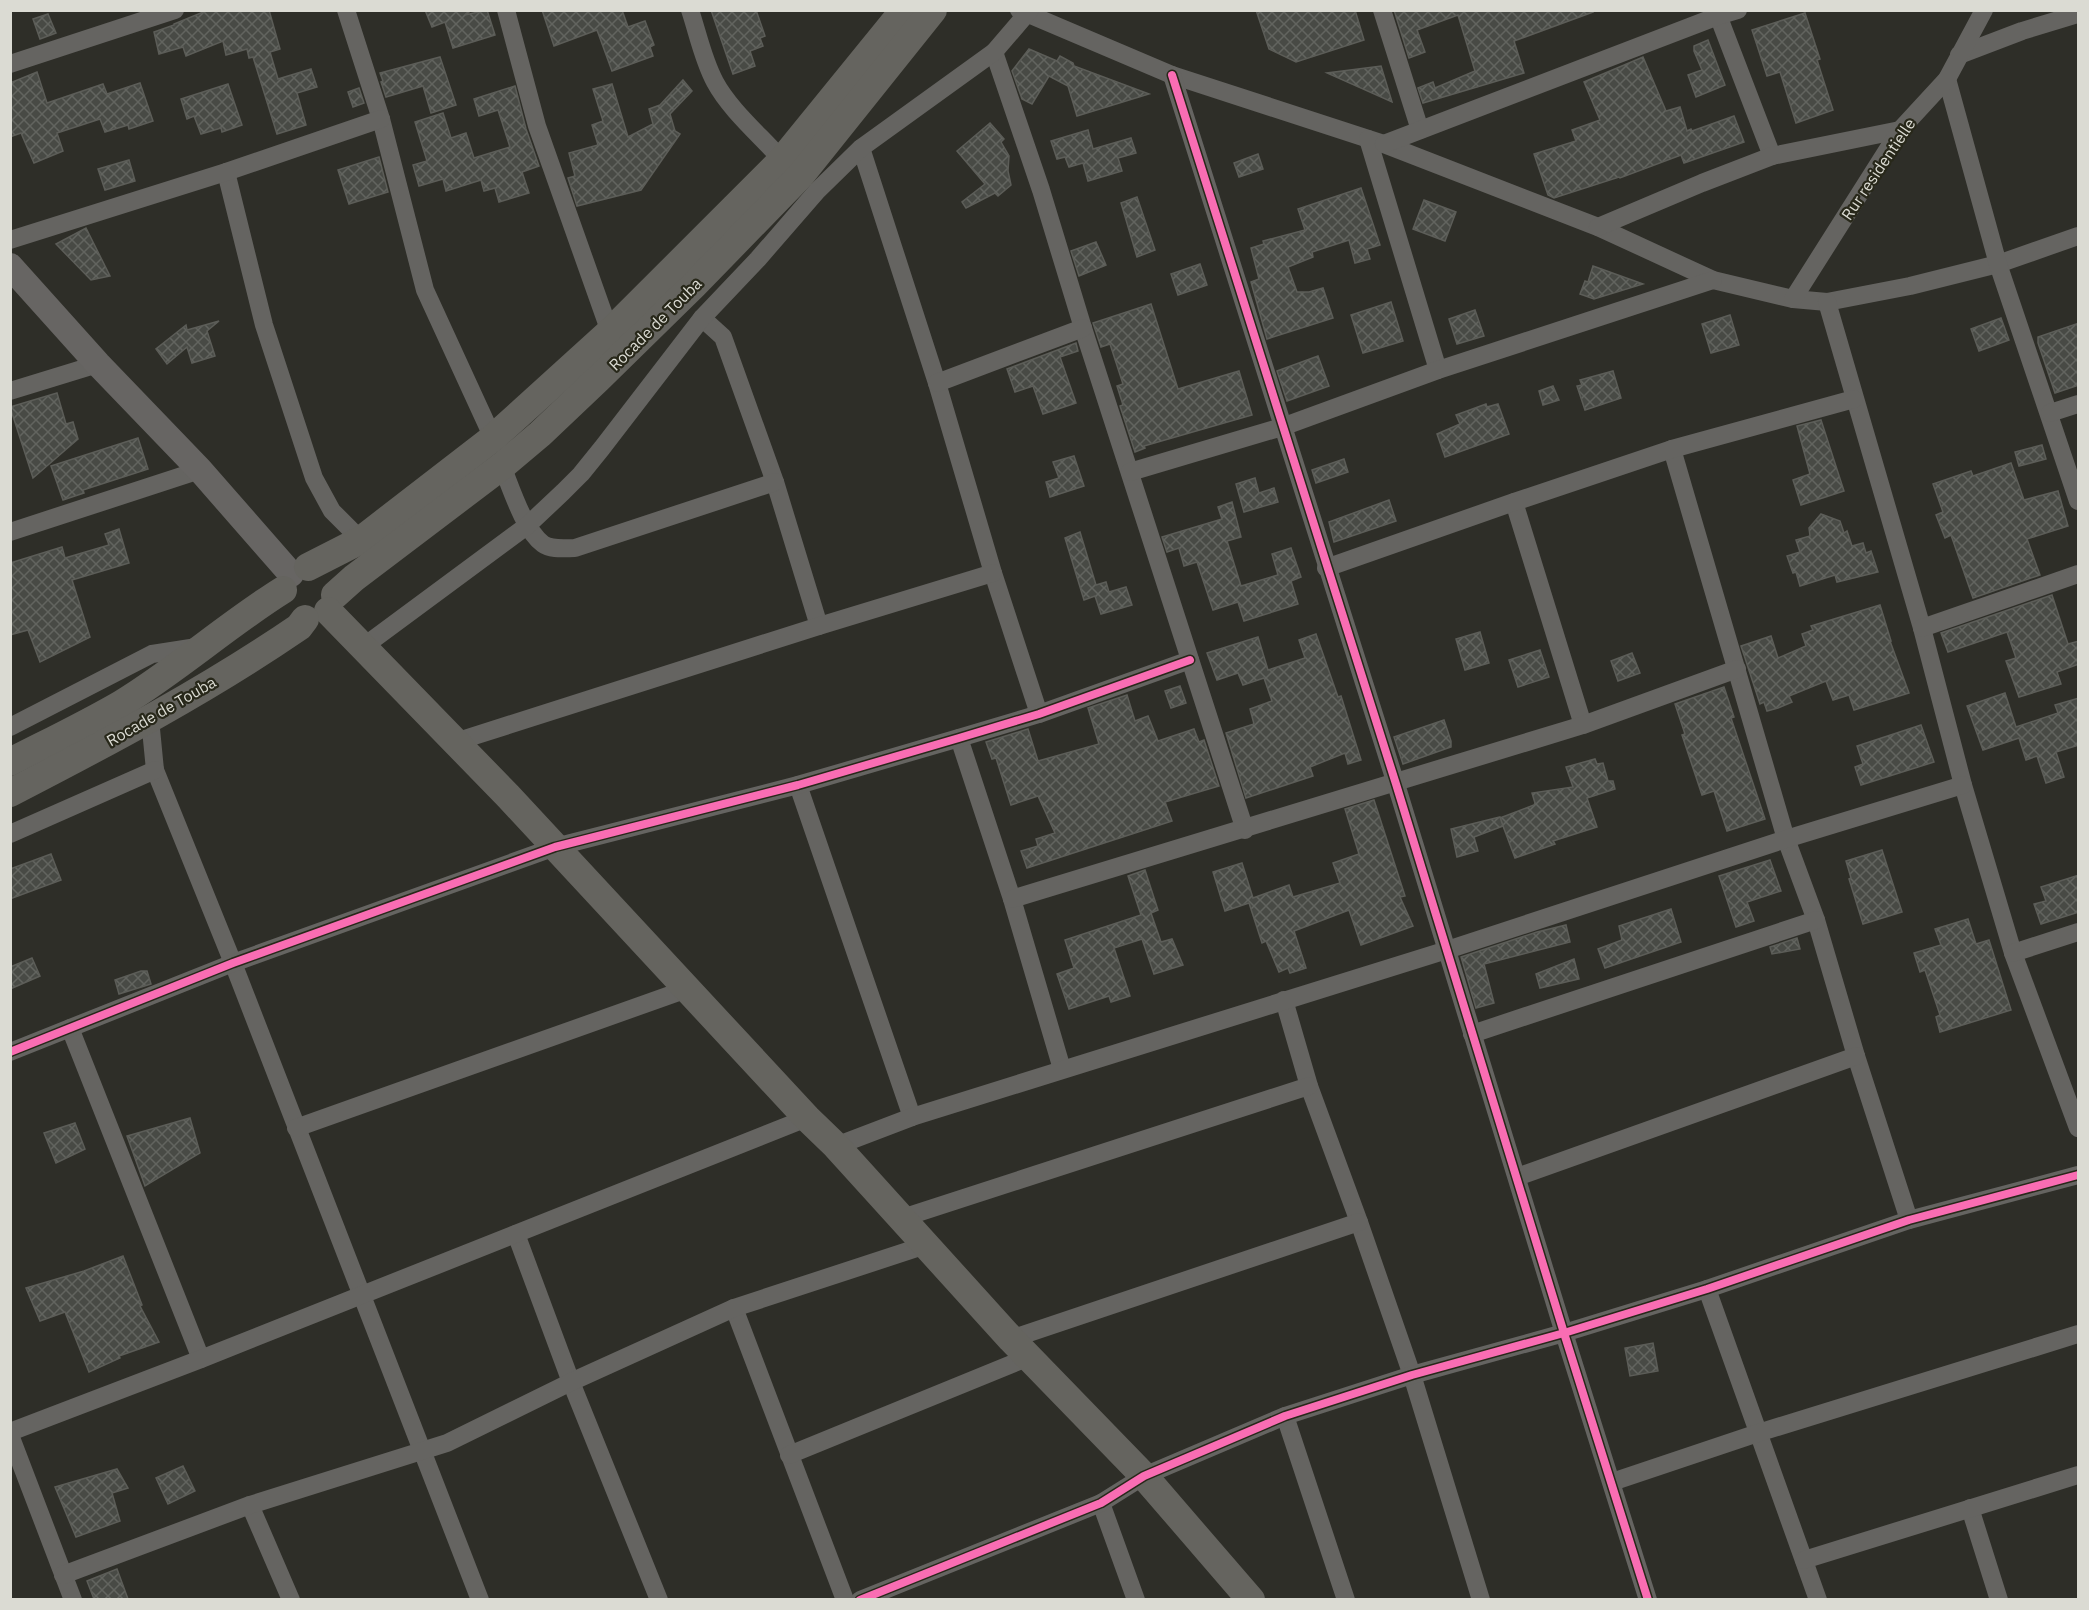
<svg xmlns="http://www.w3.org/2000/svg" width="2089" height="1610" viewBox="0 0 2089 1610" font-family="'IBM Plex Sans',sans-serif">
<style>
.building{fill:url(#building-cross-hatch);stroke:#5c5d58;stroke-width:1.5}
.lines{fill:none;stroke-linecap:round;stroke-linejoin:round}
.minor{stroke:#656461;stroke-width:18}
.secondary{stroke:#676563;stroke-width:26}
.primary{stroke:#65645f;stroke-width:28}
.cycleway-casing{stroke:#28281a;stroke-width:11}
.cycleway{stroke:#f96db3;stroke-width:8}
.labels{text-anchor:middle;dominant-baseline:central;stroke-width:4.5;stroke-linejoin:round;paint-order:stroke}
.street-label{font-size:16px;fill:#dbdbd3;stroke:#28281a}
</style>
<defs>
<pattern id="building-cross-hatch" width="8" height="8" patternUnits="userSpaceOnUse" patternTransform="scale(1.5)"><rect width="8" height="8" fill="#484a45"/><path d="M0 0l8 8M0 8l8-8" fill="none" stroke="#62645f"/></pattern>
</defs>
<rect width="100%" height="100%" fill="#2e2e28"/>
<g class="building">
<polygon points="208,10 269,10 280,49 270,52 278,79 311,69 317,87 297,93 306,125 277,134 253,57 249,58 247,49 226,55 223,41 186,56 183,47 159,54 154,32 174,25 174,24"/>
<polygon points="425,10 472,10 465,15 487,10 495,35 453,48 445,22 432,27"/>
<polygon points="542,10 622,10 628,27 645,21 654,45 650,47 653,56 612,71 597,30 554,46"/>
<polygon points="711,10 756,10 765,36 760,38 763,46 750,51 755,66 733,74"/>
<polygon points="1256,10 1355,10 1364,40 1296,62 1269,49"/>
<polygon points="1394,10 1592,10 1593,12 1514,41 1524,73 1423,103 1418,88 1433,82 1435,88 1475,71 1458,15 1417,30 1425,52 1409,58"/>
<polygon points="1805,13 1820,59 1817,60 1833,110 1796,123 1780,72 1767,76 1752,30"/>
<polygon points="48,14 56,33 40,39 33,19"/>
<polygon points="1708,40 1725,85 1696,97 1688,75 1702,70 1694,51 1694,46"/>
<polygon points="1029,49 1057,61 1060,56 1073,63 1074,66 1149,94 1077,116 1068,86 1049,76 1032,104 1022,99 1012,71"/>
<polygon points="440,57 456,105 431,113 423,86 386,97 381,82 383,81 380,73"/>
<polygon points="1643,57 1666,111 1680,107 1687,131 1691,129 1692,131 1734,116 1744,142 1684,163 1681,155 1620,178 1619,177 1554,198 1548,195 1534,154 1576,141 1572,130 1600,120 1584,82"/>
<polygon points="1381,66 1392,102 1327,73"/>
<polygon points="37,72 47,103 103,84 107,94 140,83 153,121 129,129 128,125 105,132 100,119 57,133 63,151 34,163 21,133 10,137 10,83"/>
<polygon points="683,80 692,91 670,114 675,131 680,134 641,190 577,206 568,178 575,176 569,153 598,145 592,125 603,121 593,89 612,84 628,137 653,124 649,109 660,105"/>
<polygon points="228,84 242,125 222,132 221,128 201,134 194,116 187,119 181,99"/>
<polygon points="515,86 526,129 539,166 522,172 529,193 499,202 495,188 484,191 481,180 446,191 443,179 419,186 413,165 427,161 415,122 443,113 451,138 466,133 474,158 510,147 498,110 479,116 474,99"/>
<polygon points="359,88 364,103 353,107 348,92"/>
<polygon points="990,123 1004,139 1001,142 1009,156 1008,171 1011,185 998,196 995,193 966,208 962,202 985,184 957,151"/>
<polygon points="1088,130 1093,149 1131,138 1136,153 1118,158 1122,171 1088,181 1083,163 1069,167 1065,157 1057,159 1051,141"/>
<polygon points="1258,154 1263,169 1239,177 1234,163"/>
<polygon points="379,157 388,192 349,204 338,170"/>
<polygon points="129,160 135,181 105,190 98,169"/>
<polygon points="1361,188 1380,245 1367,249 1370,259 1355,263 1349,240 1312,252 1313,257 1288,267 1297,292 1309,292 1323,288 1333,318 1267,339 1251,282 1259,279 1251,248 1264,244 1263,241 1305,230 1298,209"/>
<polygon points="1137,197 1155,250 1137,257 1121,203"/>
<polygon points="1424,200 1456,212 1445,241 1413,229"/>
<polygon points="86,228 110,276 91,280 56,244"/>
<polygon points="1096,242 1106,265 1079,276 1071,251"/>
<polygon points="1200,264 1207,285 1178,295 1171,274"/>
<polygon points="1593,266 1643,284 1594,299 1580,294 1585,281 1588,282"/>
<polygon points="1391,302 1403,341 1363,353 1351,315"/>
<polygon points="1151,304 1178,389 1239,371 1252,415 1144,446 1145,448 1135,452 1120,406 1123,405 1117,386 1123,384 1110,344 1101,347 1093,323"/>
<polygon points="1475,310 1484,336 1457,344 1449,319"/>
<polygon points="1730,315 1739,345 1711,353 1702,324"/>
<polygon points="2001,318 2009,340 1979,351 1971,329"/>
<polygon points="219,321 207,331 215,356 192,363 187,347 167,364 156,349 186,325 187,330"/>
<polygon points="2079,323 2079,385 2055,393 2038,343 2038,337"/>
<polygon points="1076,343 1078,351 1060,357 1076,403 1043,414 1033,386 1015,392 1007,369"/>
<polygon points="1318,356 1329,386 1287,401 1277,371"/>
<polygon points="1613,371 1621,398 1585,410 1577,386 1582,385 1580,380"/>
<polygon points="1553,386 1559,400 1543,405 1539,391"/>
<polygon points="57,393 66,424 73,422 78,439 33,478 10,407"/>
<polygon points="1486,404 1487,407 1498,404 1509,434 1445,457 1437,434 1460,424 1456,415"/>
<polygon points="1821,420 1844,491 1801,505 1793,480 1810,474 1797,426"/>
<polygon points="138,438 148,469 83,490 84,493 63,500 51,466"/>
<polygon points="2042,445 2046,459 2019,466 2015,452"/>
<polygon points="1074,456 1084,486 1050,497 1046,482 1059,478 1053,462"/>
<polygon points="1344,459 1348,472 1316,483 1312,470"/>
<polygon points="2011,463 2024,500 2058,491 2068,526 2027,539 2040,575 1973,598 1951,535 1945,538 1936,515 1943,512 1933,484 1971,471 1973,476"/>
<polygon points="1255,478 1259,493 1274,488 1278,502 1244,512 1236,484"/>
<polygon points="1389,500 1396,521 1334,542 1329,522"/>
<polygon points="1232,502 1241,537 1227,541 1241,586 1278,575 1272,554 1291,548 1301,577 1291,581 1298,604 1244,621 1238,602 1213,610 1197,562 1184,566 1179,548 1167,552 1162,537 1222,519 1218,507"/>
<polygon points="1821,514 1840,521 1844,533 1847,531 1852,546 1863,543 1866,553 1871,551 1878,572 1837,582 1835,575 1800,586 1796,572 1793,573 1787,556 1800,552 1796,540 1810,536 1809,528"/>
<polygon points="119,529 129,563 72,580 90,637 40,662 28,630 10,635 10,563 62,547 65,558 109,545 105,534"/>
<polygon points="1080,532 1096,585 1106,582 1109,592 1126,587 1132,605 1101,614 1095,596 1084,600 1065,538"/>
<polygon points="2052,595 2068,644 2079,641 2079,664 2057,672 2061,684 2019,697 2006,661 2016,658 2007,632 1948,652 1941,633"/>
<polygon points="1880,605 1891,641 1890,641 1909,693 1854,710 1849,695 1833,700 1826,681 1789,696 1792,702 1778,708 1767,711 1764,702 1760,704 1741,646 1771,636 1778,658 1806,646 1802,634 1813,630 1811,626"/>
<polygon points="1480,632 1489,663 1465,670 1456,639"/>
<polygon points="1316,634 1338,697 1341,696 1361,760 1348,764 1345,753 1310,767 1313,776 1246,798 1226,733 1254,724 1250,709 1272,701 1264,678 1243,685 1238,673 1217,680 1207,653 1258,637 1268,670 1305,658 1299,640"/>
<polygon points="1540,650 1549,677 1518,687 1509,660"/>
<polygon points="1632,653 1640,673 1618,681 1611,661"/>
<polygon points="1180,686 1186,703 1171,708 1165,691"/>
<polygon points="1724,687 1734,717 1731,718 1765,819 1727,831 1714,791 1702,795 1682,735 1685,734 1675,704"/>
<polygon points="2005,693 2016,727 2058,713 2055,705 2079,698 2079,745 2056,752 2064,777 2046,783 2037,756 2026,760 2019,738 1983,750 1967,706"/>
<polygon points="1127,695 1135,721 1148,716 1158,741 1194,729 1199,742 1204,740 1219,786 1165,802 1172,821 1027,868 1021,851 1038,846 1036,839 1055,833 1038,796 1011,805 996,758 992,759 986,742 1028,729 1038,761 1099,744 1088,708"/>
<polygon points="1444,720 1451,741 1451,747 1403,764 1394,737"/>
<polygon points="1921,725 1934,762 1861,785 1855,767 1863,764 1857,746"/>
<polygon points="1595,759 1597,764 1603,763 1608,781 1613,781 1615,789 1587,798 1597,827 1553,841 1555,844 1515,858 1500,818 1534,805 1535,803 1532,793 1573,787 1566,767"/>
<polygon points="1374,800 1405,896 1400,897 1413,926 1361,945 1349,910 1294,931 1306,968 1290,973 1288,968 1279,972 1266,941 1262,943 1249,903 1225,911 1213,872 1242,863 1253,898 1289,885 1293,897 1340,883 1333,863 1359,854 1345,809"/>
<polygon points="1500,817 1503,826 1474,837 1478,851 1457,857 1451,829"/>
<polygon points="1882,850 1902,912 1863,924 1849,879 1851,878 1846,861"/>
<polygon points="51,854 61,880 10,899 10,869"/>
<polygon points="1770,860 1781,891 1747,902 1754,921 1736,927 1719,876"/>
<polygon points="1145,870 1158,910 1151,913 1161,942 1172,939 1183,965 1154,974 1142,939 1114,948 1130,996 1111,1002 1109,996 1069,1009 1057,974 1074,968 1065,940 1141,915 1128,876"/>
<polygon points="2079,875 2079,912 2041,924 2034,904 2046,901 2041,887"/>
<polygon points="1671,909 1681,942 1605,968 1598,949 1622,940 1619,926"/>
<polygon points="1968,919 1976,944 1989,940 2011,1010 1940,1032 1936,1017 1940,1015 1925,970 1920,972 1914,953 1941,945 1935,929"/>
<polygon points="1566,925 1570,942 1484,964 1494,1003 1476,1008 1461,957 1537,932"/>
<polygon points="1797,938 1800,949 1772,954 1770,947"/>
<polygon points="32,958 40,976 10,989 10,967"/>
<polygon points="1574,959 1579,979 1540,988 1536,974"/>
<polygon points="141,971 147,971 151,984 119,994 115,980"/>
<polygon points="190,1118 200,1153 145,1186 127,1136"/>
<polygon points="75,1123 85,1149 56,1163 44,1133"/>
<polygon points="123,1256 142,1305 140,1306 159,1342 119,1356 120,1358 89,1372 65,1312 40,1321 26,1288 84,1271"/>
<polygon points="1653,1343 1658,1371 1630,1376 1625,1348"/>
<polygon points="183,1466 195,1491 168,1504 156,1478"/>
<polygon points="117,1469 128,1488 112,1493 120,1521 76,1537 55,1487"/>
<polygon points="117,1569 128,1599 94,1599 87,1581"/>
</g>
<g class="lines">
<g class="minor">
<polyline points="346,10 381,119 425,290 493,438"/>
<polyline points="506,10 537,126 610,332"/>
<path d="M690,10C698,34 703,60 715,82C730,110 761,136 782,160"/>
<polyline points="1019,10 1172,75 1384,144 1598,227 1713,280 1793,299 1827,302 1910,286 1998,264 2078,236"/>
<polyline points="1382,10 1420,130"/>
<polyline points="1716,10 1772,156"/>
<polyline points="994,52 1041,190 1083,328 1245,830"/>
<polyline points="1959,55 2022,31 2078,14"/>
<polyline points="10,64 175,10"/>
<polyline points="1172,75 1396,784 1564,1333 1648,1600"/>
<polyline points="1947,79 1998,264 2078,501"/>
<polyline points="1368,139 1438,370"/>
<polyline points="1384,144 1718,16 1738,10"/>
<polyline points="861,148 937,383 993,573 1039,714"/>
<polyline points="226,172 264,325 314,478 332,511 361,540"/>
<polyline points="1598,227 1702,183 1772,156 1900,130"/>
<polyline points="10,240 226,172 381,119"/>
<polyline points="1793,299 1900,130 1947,79 1984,10"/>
<polyline points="1827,302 1922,628 1963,785 2013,953 2078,1128"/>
<polyline points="702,318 723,337 775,482 819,626"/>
<polyline points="937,383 1083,328"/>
<polyline points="10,391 98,364"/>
<polyline points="2050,413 2078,404"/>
<polyline points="1672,449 1786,839 1816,920 1856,1056 1909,1220"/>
<path d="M502,466C511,488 524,530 543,544C551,550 565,548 575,548L775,482"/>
<polyline points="1130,472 1282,427 1438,370 1713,280"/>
<polyline points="1514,502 1583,725"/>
<polyline points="10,532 200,470"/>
<polyline points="1326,568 1514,502 1672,449 1854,399"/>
<polyline points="1922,628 2078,574"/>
<polyline points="363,647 528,525 563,492 581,474 602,448 702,318 758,259 817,191 861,148 994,52 1030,10"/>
<polyline points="150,719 155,770 233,963 480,1600"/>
<polyline points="10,727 152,654 197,647"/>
<polyline points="959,738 1012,899 1062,1069"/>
<polyline points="455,742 819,626 993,573"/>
<polyline points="798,785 912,1117"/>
<polyline points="10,834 155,770"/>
<polyline points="1012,899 1583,725 1737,669"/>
<polyline points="2013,953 2078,932"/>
<polyline points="1284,1000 1309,1086 1359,1222 1412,1375 1481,1600"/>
<polyline points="70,1028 201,1359"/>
<polyline points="1472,1034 1816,920"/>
<polyline points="10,1052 233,963 555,847 798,785 959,738 1039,714 1190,660"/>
<polyline points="296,1128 687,989"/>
<polyline points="836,1146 912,1117 1447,950 1786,839 1963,785"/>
<polyline points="1517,1177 1856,1056"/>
<polyline points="902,1218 1309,1086"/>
<polyline points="516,1234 571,1382 659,1600"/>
<polyline points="1707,1289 1818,1600"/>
<polyline points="734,1308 845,1600"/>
<polyline points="1011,1339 1359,1222"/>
<polyline points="1285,1416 1346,1600"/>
<polyline points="10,1432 201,1359 807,1118"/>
<polyline points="10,1435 73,1600"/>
<polyline points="789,1455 1029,1357"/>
<polyline points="1612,1482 1758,1433 2078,1334"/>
<polyline points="1101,1503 1136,1600"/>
<polyline points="250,1505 291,1600"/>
<polyline points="1970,1508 1999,1600"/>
<polyline points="1804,1560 2078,1475"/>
<polyline points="63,1575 250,1505 447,1443 571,1382 734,1308 926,1245"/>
<polyline points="860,1600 1101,1503 1144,1476 1285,1416 1412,1375 1564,1333 1707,1289 1909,1220 2078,1175"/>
</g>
<polyline class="secondary" points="10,266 98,364 200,470 291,574"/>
<g class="primary">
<polyline points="308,567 361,540 493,438 610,332 782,160 904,10"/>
<polyline points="335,595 354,578 502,466 540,434 598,379 694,285 801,175 933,10"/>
<polyline points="328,611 508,796 807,1118 836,1146 1011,1339 1144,1476 1251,1600"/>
<path d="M10,762C47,743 85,725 121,704C177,670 227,625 283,590"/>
<path d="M10,793C109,742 207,690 299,627L305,619"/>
</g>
<g class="cycleway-casing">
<g id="cycleway">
<polyline points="1172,75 1396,784 1564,1333 1648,1600"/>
<polyline points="10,1052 233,963 555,847 798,785 959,738 1039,714 1190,660"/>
<polyline points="860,1600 1101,1503 1144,1476 1285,1416 1412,1375 1564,1333 1707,1289 1909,1220 2078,1175"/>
</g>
</g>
<use href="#cycleway" class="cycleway"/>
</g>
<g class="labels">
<g class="street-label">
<text transform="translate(1878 169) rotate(-56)">Rur residentielle</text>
<text transform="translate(655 324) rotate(-45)">Rocade de Touba</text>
<text transform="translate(161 711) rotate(-30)">Rocade de Touba</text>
</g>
</g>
<rect width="2089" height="1610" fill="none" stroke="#dbdbd3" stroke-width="24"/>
</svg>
